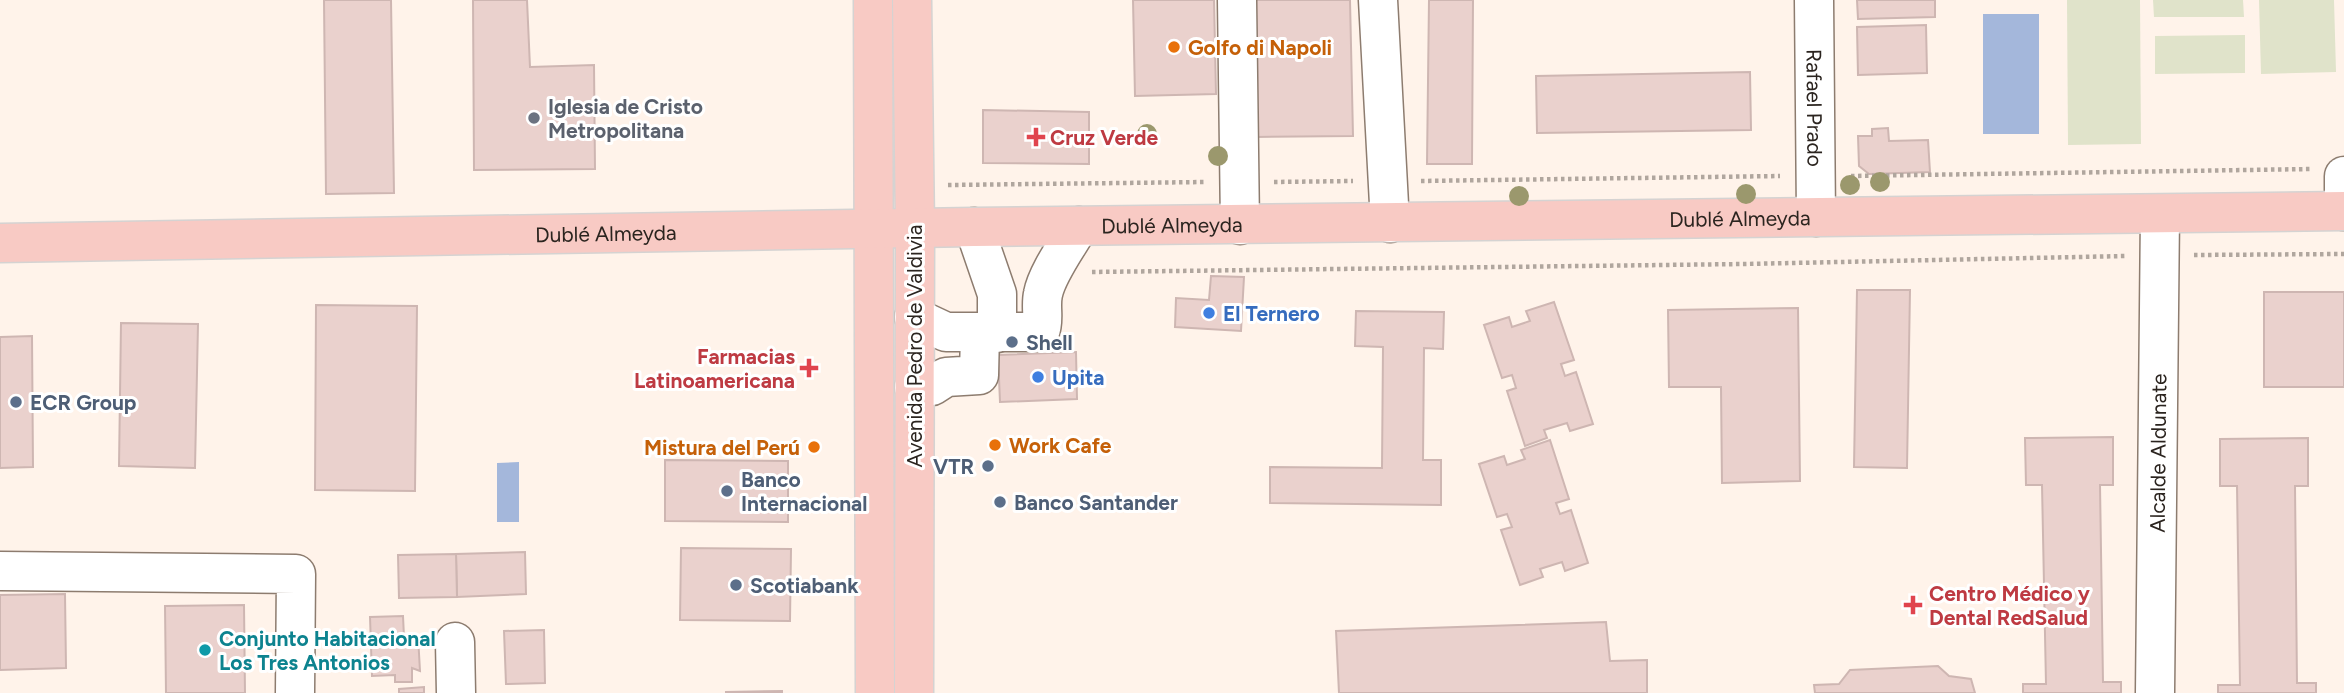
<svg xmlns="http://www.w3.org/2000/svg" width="2344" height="693" viewBox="0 0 2344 693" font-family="Figtree,sans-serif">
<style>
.green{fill:#e0e3ca}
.water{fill:#a4b7db}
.building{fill:#ead1cd;stroke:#ceb6b2;stroke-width:2}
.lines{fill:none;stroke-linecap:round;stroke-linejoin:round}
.minor-casing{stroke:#8d7c6f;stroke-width:41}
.major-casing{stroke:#d5d3d2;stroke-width:41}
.path{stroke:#b0a69e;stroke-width:4.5;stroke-dasharray:3.5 3.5;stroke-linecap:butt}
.minor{stroke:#fff;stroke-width:38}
.major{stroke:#f8cac4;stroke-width:38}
.tree{fill:#9b986d}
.food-dot{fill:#e8710a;stroke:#fff;stroke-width:2.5}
.worship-dot{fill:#6b7280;stroke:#fff;stroke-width:2.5}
.health-dot{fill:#e0444e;stroke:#fff;stroke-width:2.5}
.shop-dot{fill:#3f7fe0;stroke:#fff;stroke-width:2.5}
.service-dot{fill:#5c6f8a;stroke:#fff;stroke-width:2.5}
.culture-dot{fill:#0f9aa8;stroke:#fff;stroke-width:2.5}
.labels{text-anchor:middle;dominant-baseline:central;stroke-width:6;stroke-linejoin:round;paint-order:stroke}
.food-label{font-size:21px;font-weight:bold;fill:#c56008;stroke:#fff;text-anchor:start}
.worship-label{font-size:21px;font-weight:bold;fill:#5b616d;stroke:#fff;text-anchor:start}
.street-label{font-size:21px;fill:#2b241f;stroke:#fff}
.health-label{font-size:21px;font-weight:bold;fill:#be3a42;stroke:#fff;text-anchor:start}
.shop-label{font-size:21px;font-weight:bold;fill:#366cbe;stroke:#fff;text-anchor:start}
.service-label{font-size:21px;font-weight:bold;fill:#4e5e75;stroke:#fff;text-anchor:start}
.culture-label{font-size:21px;font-weight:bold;fill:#0d838f;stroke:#fff;text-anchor:start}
</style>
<rect width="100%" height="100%" fill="#fff3ea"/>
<g class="green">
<polygon points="2067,0 2140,0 2141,144 2068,145"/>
<polygon points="2153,0 2243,0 2244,17 2154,17"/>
<polygon points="2259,0 2334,0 2336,72 2261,74"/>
<polygon points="2245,35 2245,73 2155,74 2155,36"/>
</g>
<g class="water">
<rect x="1983" y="14" width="56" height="120"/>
<polygon points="519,462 519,522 497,522 497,463"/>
</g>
<g class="building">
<polygon points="324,0 391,0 394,193 326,194"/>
<polygon points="473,0 527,0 530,67 594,65 595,169 474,170"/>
<polygon points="1133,0 1214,0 1216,94 1135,96"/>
<polygon points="1253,0 1350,0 1353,136 1255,137"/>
<polygon points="1429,0 1473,0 1472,164 1427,164"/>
<polygon points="1857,0 1935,0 1935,17 1858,19"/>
<polygon points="1926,25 1927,73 1858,75 1857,27"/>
<polygon points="1750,72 1751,130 1537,133 1536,76"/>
<polygon points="983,110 1089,112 1089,164 983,163"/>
<polygon points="1888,128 1889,141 1928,140 1930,172 1869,174 1859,166 1858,136 1872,136 1872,129"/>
<polygon points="1211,276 1244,277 1241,331 1175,327 1176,298 1209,300"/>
<polygon points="1857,290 1910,290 1907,468 1854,467"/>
<rect x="2264" y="292" width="80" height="95"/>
<polygon points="1554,302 1574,360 1561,364 1565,376 1576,372 1593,424 1570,431 1567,423 1544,430 1547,438 1525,446 1507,391 1516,388 1512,375 1502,378 1484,325 1509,317 1512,327 1530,321 1526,311"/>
<polygon points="316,305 417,306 415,491 315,490"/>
<polygon points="1798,308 1800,481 1722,483 1721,387 1669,387 1668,310"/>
<polygon points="1356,311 1444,312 1443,349 1424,348 1423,460 1441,460 1441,505 1270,503 1270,467 1382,468 1383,347 1355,346"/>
<polygon points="121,323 198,324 195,468 119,466"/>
<polygon points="32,336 33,467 0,468 0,337"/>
<polygon points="1076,352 1077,399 1000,402 998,355"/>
<polygon points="2113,437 2113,485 2100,485 2103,682 2121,682 2121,693 2023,693 2023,684 2046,684 2042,485 2026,485 2025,438"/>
<polygon points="2308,438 2308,486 2295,486 2297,683 2316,683 2316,693 2218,693 2218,685 2240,685 2237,486 2220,486 2220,439"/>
<polygon points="1550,440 1569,499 1556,503 1560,514 1571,510 1588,563 1565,571 1562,562 1540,569 1543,577 1520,585 1501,530 1512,527 1507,514 1497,517 1479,464 1504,456 1507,465 1525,459 1521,450"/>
<polygon points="665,460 788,461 788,522 665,521"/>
<polygon points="681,548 791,549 790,621 680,620"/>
<polygon points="525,552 526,594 457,597 456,554"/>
<polygon points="456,554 457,597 399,598 398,555"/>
<polygon points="65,594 66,668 0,670 0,595"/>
<polygon points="244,605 245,693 166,693 165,606"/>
<polygon points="403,616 404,637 418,636 420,671 412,668 412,682 395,682 395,675 372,676 370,617"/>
<polygon points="1606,622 1610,661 1647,660 1647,693 1339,693 1336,631"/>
<polygon points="544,630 545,683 506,684 504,631"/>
<polygon points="1938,666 1949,676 1971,679 1975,693 1815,693 1814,685 1839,684 1850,670"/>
<polygon points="424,687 424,693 399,693 399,689"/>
<polygon points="782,691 782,693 726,693 726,692"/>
</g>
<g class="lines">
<g class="minor-casing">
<g id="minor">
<polyline points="1237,0 1240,225"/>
<polyline points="1378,0 1390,223"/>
<path id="s1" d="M1814,0L1816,217"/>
<polyline points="2344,211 2344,176"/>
<polyline points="974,227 997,294 997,333"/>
<path d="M914,317L946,332H1040C1045,320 1040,307 1043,294C1047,273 1068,245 1079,226"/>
<polyline points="914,387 932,386 946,377 979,375 980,333"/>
<polyline points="0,571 296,574 295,693"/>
<polyline points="455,642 456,693"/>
<path id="s2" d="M2155,693L2160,214"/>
</g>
</g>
<g class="major-casing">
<g id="major">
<polyline points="873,0 875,693"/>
<polyline points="912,0 915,228 914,693"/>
<path id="s3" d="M0,243L974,227L2344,211"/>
</g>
</g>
<g class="path">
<polyline points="1851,176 2312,169"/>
<polyline points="1421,181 1780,176"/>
<polyline points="1274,182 1353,181"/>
<polyline points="948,185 1206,182"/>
<polyline points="2194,255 2344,254"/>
<polyline points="1092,272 1744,264 2126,256"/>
</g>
<use href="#minor" class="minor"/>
<use href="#major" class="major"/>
</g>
<g class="tree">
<circle cx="1147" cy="134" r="10"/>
<circle cx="1218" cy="156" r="10"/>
<circle cx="1880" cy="182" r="10"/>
<circle cx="1850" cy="185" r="10"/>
<circle cx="1746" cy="194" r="10"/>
<circle cx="1519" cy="196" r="10"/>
</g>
<g class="food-dot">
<circle cx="1174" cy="47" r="7"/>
<circle cx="995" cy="445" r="7"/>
<circle cx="814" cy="447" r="7"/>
</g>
<circle class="worship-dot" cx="534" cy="118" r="7"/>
<g class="health-dot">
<path d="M1032.5 126.5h7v7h7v7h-7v7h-7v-7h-7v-7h7z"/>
<path d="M805.5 357.5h7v7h7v7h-7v7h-7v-7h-7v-7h7z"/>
<path d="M1909.5 594.5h7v7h7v7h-7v7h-7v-7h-7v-7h7z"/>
</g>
<g class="shop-dot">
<circle cx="1209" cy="313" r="7"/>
<circle cx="1038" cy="377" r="7"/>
</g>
<g class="service-dot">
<circle cx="1012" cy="342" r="7"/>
<circle cx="16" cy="402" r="7"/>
<circle cx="988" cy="466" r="7"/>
<circle cx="727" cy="491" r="7"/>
<circle cx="1000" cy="502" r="7"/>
<circle cx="736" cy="585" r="7"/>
</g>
<circle class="culture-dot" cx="205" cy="650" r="7"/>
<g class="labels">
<g class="food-label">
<text x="1188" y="47">Golfo di Napoli</text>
<text x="1009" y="445">Work Cafe</text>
<text x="800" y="447" text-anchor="end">Mistura del Perú</text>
</g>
<g class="worship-label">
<text x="548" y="106">Iglesia de Cristo<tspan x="548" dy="24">Metropolitana</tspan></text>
</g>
<g class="street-label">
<text stroke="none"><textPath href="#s1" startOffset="108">Rafael Prado</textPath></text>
<text stroke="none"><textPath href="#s3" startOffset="1740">Dublé Almeyda</textPath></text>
<text stroke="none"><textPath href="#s3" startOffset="1172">Dublé Almeyda</textPath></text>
<text stroke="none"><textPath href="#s3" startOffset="606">Dublé Almeyda</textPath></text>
<text transform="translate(914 346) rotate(-90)">Avenida Pedro de Valdivia</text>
<text stroke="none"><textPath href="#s2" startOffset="240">Alcalde Aldunate</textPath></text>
</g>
<g class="health-label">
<text x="1050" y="137">Cruz Verde</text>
<text x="795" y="356" text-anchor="end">Farmacias<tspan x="795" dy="24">Latinoamericana</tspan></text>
<text x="1929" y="593">Centro Médico y<tspan x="1929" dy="24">Dental RedSalud</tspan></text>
</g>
<g class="shop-label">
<text x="1223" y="313">El Ternero</text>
<text x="1052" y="377">Upita</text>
</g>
<g class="service-label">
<text x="1026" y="342">Shell</text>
<text x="30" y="402">ECR Group</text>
<text x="974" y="466" text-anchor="end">VTR</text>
<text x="741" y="479">Banco<tspan x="741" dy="24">Internacional</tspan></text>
<text x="1014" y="502">Banco Santander</text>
<text x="750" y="585">Scotiabank</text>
</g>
<g class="culture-label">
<text x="219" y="638">Conjunto Habitacional<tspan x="219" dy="24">Los Tres Antonios</tspan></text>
</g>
</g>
</svg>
